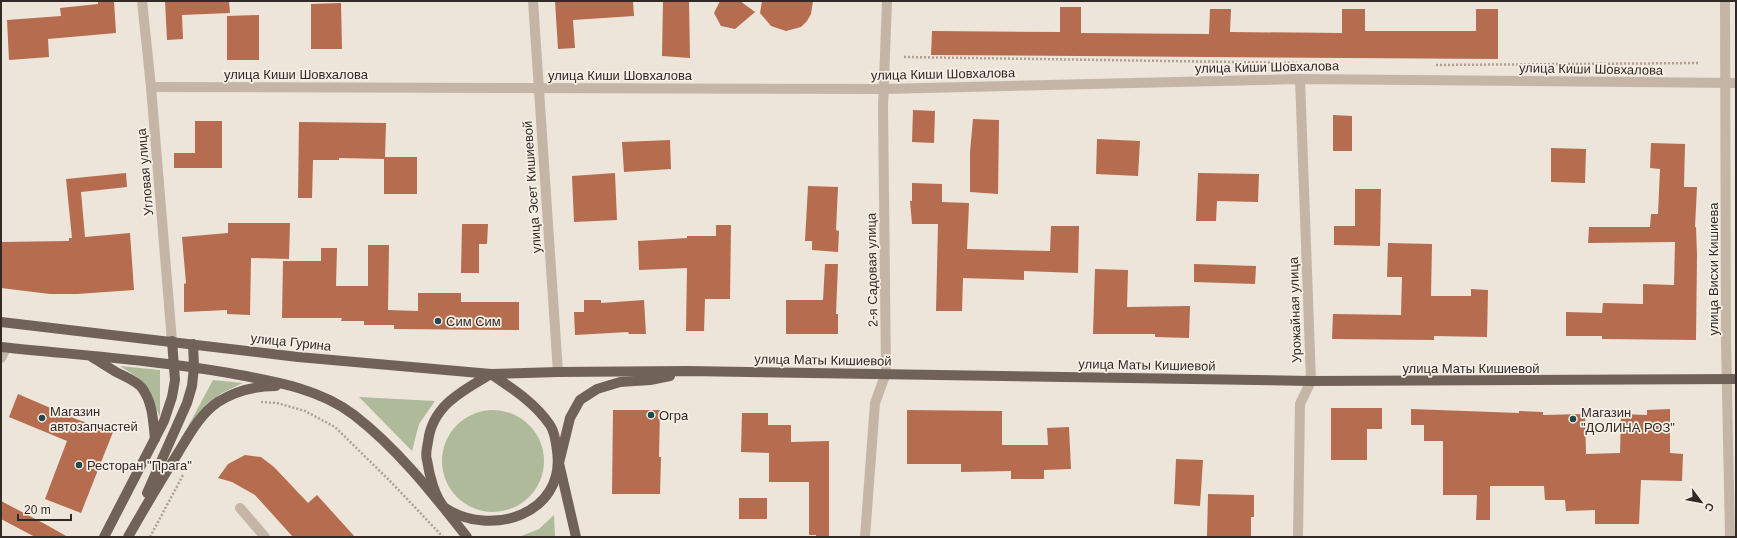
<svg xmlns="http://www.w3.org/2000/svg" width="1737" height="538" viewBox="0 0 1737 538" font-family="Helvetica,sans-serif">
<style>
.green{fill:#afba9b}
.building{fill:#b66c4e}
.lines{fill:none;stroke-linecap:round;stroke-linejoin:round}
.path{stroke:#af9f91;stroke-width:2.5;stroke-dasharray:2 2;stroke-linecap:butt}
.minor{stroke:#c4b5a7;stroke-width:10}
.major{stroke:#716259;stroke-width:10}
.poi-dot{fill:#21484d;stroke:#f6efe5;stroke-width:1.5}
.labels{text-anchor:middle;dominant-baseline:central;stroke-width:3.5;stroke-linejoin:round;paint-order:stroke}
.street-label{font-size:13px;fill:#312a26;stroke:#f6efe5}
.poi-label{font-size:13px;fill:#312a26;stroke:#f6efe5;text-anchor:start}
</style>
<rect width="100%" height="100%" fill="#ede5d9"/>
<g class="green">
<polygon points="120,366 160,370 160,417 151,397 137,377"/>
<polygon points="213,380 243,383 222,393 207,404 178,445"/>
<polygon points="359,397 435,401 419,424 412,451"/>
<circle cx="493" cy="461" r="51"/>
<polygon points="554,515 555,537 519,537 539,529"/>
</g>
<g class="building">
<polygon points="98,1 114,1 116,33 48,39 49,57 9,60 7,20 61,16 60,8 98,4"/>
<polygon points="165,1 229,1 230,13 182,15 183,39 167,40"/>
<polygon points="555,1 633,1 634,16 573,20 575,48 558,49"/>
<polygon points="663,1 689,1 690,58 662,56"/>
<polygon points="720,1 740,1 755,12 735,29 721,26 714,13"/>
<polygon points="762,1 813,1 811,14 807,21 801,27 786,31 771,26 760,13"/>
<polygon points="341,3 342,49 311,49 311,4"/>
<polygon points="1060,7 1081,7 1081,33 1209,34 1210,9 1231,9 1230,32 1342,33 1342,9 1365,9 1365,31 1476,31 1476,9 1498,9 1498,59 931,55 932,31 1060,32"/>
<polygon points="259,15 259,60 227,60 227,16"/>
<polygon points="913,110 935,111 934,143 912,142"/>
<polygon points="1333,115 1352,116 1352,151 1333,151"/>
<polygon points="973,119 999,120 998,194 970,192 970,152"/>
<polygon points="195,121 222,121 222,168 174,168 174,153 195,153"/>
<polygon points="299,122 386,123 385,157 417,157 417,194 384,194 384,159 339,158 339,160 313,160 312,198 298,198"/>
<polygon points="1097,139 1140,141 1138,176 1096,174"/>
<polygon points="670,140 671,169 624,172 622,142"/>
<polygon points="1651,143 1685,144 1684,187 1697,187 1695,227 1696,227 1697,255 1696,340 1602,339 1602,336 1566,336 1566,312 1602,313 1603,303 1643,304 1643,284 1674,285 1675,242 1588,243 1589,227 1650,227 1651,214 1658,214 1660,169 1650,168"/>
<polygon points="1551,148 1586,149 1585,183 1551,182"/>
<polygon points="126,173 127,187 81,192 85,237 130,233 134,290 77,294 50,294 1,288 1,242 69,241 69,238 72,238 66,179"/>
<polygon points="615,173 617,220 574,222 572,176"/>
<polygon points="1198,173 1259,174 1258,202 1217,201 1216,221 1196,221"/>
<polygon points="912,183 942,184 942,202 969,203 967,249 1050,251 1051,226 1079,226 1078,273 1024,271 1024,280 963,278 962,311 936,311 938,224 912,224 910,201 912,201"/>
<polygon points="808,186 838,187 836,230 839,231 838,252 812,250 812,241 805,241"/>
<polygon points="1355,189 1381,189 1380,246 1334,245 1334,226 1355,226"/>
<polygon points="228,223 290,223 289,259 251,258 250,315 227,314 227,310 184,312 184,284 186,283 182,237 228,233"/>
<polygon points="462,224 488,224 487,244 479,244 479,273 461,273"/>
<polygon points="716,225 731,225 730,299 705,299 704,331 686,331 687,268 639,270 638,241 687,238 687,236 716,236"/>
<polygon points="1388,243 1432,244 1431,296 1471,296 1471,289 1488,290 1487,337 1434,336 1434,340 1332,339 1333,314 1401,315 1402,277 1387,277"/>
<polygon points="368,245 389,245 388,310 418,311 418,293 461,293 461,302 519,302 519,330 394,329 394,325 364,325 364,321 341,321 342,318 282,318 283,261 321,261 321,248 337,248 336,286 368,286"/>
<polygon points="825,264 838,264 836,314 838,314 838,334 786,334 786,300 823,300"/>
<polygon points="1194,264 1256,266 1255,284 1194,282"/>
<polygon points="1095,269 1128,270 1127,307 1190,306 1189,338 1155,337 1155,334 1093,334"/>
<polygon points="584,300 601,300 601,303 644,300 646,334 629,334 628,332 575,335 574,312 584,312"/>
<polygon points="18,394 76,419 113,432 81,513 45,499 67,441 9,417"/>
<polygon points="1331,408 1382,408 1382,429 1367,429 1367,460 1331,460"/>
<polygon points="1411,409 1519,413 1519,411 1543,412 1543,415 1585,414 1586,454 1620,453 1621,414 1647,415 1647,410 1670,409 1670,453 1683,454 1682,481 1641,480 1639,524 1595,524 1595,510 1566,511 1565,500 1545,500 1544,486 1490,486 1490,520 1476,520 1477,495 1443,495 1443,441 1424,441 1424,425 1411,425"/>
<polygon points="613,410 660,410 659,457 661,457 660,494 612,494"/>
<polygon points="907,410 1002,411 1002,445 1048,445 1047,428 1069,427 1071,469 1044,470 1044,479 1011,479 1011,471 961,472 961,464 907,464"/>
<polygon points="742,413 768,413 768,425 791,425 791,442 829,441 829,537 816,537 816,535 809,535 809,482 769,482 769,453 741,452"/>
<polygon points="245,455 261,457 274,467 308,503 317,495 355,537 293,537 255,495 232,482 218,478 228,464"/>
<polygon points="1176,459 1203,460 1200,506 1174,504"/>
<polygon points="1208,494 1254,495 1254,517 1251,517 1251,537 1207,536"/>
<rect x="739" y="498" width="28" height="21"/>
<polygon points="1,501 43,523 68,537 35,537 1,519"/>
</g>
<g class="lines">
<g class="path">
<polyline points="904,57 1301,63"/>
<polyline points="1436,65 1700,63"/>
<polyline points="261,402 277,403 305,411 335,427 392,483 443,537"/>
<polyline points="150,537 183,475"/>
</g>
<g class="minor">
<polyline points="142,1 151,87 172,341"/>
<polyline points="533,1 558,372"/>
<polyline points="1725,1 1726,342 1730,537"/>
<polyline points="151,87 884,89 1300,79 1736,83"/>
<polyline points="1,358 6,348"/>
<polyline points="240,508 265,537"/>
<polyline points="865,537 875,403 886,373 883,107 887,1"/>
<polyline points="1298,537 1300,404 1311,381 1300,79"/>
</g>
<g class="major">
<polyline points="1,322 298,357 491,374 558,372 688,371 1311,381 1736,379"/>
<path d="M1,347C77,355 154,360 229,373C272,381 319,388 354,415C398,449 433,494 467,537"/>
<path d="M92,357C100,362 108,367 116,372C125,377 135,380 142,388C153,403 153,421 155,439"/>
<path d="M491,374C513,389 535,403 550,425C555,432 556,443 557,451C566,514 491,538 445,508C435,498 429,474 427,460C425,454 427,448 428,442C432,406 462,391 491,374Z"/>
<polyline points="147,493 187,403 192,386 194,367 193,344"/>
<polyline points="104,537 164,421 172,397 175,380 172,341"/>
<path d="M128,537C144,509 161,480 178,453C189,435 200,414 218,402C235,391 255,386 276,386"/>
<polyline points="576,537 559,463 570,418 580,400 597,389 620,382 650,380 670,376"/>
</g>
</g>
<g class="poi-dot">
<circle cx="438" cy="321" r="4"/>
<circle cx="651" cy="415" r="4"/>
<circle cx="42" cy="418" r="4"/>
<circle cx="1573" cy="419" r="4"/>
<circle cx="79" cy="465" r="4"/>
</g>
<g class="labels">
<g class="street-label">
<text transform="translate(1267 67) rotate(-1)">улица Киши Шовхалова</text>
<text transform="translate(1591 69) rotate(1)">улица Киши Шовхалова</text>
<text x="296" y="74">улица Киши Шовхалова</text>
<text transform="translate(943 74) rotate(-1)">улица Киши Шовхалова</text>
<text x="620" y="75">улица Киши Шовхалова</text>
<text transform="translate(145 172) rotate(-95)">Угловая улица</text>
<text transform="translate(532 187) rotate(-94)">улица Эсет Кишиевой</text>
<text transform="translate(1713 269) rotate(-90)">улица Висхи Кишиева</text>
<text transform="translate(872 270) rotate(-91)">2-я Садовая улица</text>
<text transform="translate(1295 310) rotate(-92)">Урожайная улица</text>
<text transform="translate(291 342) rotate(6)">улица Гурина</text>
<text transform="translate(823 360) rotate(1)">улица Маты Кишиевой</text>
<text transform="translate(1147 365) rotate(1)">улица Маты Кишиевой</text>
<text x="1471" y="368">улица Маты Кишиевой</text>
</g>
<g class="poi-label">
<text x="446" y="321">Сим Сим</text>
<text x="50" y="411">Магазин<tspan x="50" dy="15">автозапчастей</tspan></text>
<text x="1581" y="412">Магазин<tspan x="1581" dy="15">"ДОЛИНА РОЗ"</tspan></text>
<text x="659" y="415">Огра</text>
<text x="87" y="465">Ресторан "Прага"</text>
</g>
</g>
<rect width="1737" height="538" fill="none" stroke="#312a26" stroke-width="4"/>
<g transform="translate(1701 502) rotate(122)" stroke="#f6efe5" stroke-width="3" paint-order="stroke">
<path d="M0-3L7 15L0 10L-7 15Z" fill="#312a26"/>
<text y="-6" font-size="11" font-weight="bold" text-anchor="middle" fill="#312a26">С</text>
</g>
<path d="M18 514v6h53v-6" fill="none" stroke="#312a26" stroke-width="2"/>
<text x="24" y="514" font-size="12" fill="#312a26" stroke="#f6efe5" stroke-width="3" paint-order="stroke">20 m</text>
</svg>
